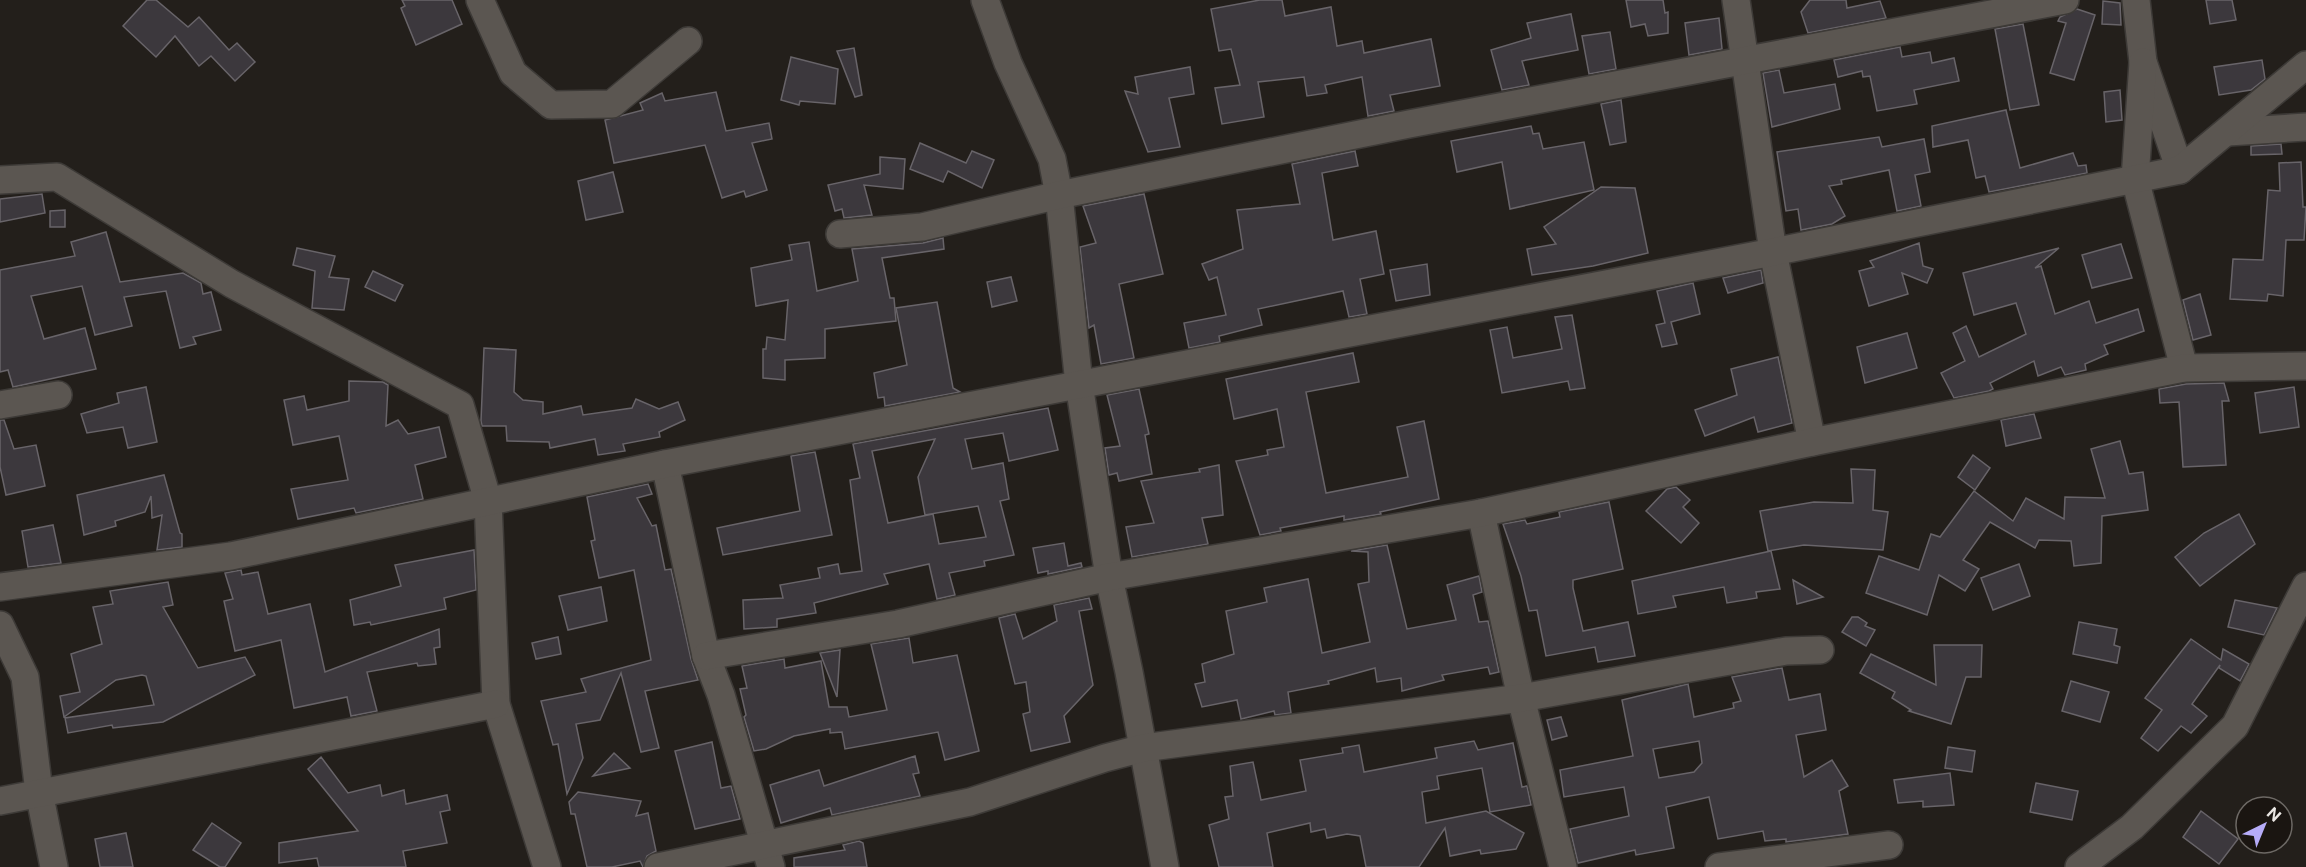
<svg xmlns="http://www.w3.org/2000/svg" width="2306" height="867" viewBox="0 0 2306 867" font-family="'Public Sans',sans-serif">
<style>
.building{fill:#3c383d;stroke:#686469;stroke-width:1.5;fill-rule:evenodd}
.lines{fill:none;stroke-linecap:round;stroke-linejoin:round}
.minor-casing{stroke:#3d3a37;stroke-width:30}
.minor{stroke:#5b5651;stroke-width:27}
</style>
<rect width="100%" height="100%" fill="#231f1b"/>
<g class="building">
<polygon points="147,0 156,0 188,27 199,17 229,50 237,43 255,62 235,81 211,56 199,66 175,36 156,57 123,26"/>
<polygon points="402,0 452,0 462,24 416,45 401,8 405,6"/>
<polygon points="1260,0 1282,0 1285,16 1331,7 1337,46 1362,41 1364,53 1431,39 1440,86 1390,95 1394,111 1368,116 1362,77 1325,85 1327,93 1307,96 1304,77 1258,82 1264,117 1222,124 1215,88 1240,85 1231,49 1219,51 1211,9"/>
<polygon points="1626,0 1663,0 1665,13 1668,12 1668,33 1648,36 1645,24 1631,27"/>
<polygon points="1810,0 1846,0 1847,8 1880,1 1886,18 1808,33 1801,12"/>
<polygon points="2206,0 2232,0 2236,20 2210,24"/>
<polygon points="2103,1 2120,3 2121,25 2102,24"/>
<polygon points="2077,9 2095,15 2074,80 2050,73 2066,23 2058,21 2060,17"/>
<polygon points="1571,14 1578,50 1522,61 1529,85 1502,90 1491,50 1531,38 1527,23"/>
<polygon points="1719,18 1722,49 1689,55 1685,23"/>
<polygon points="2023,24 2039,105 2010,110 1995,29"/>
<polygon points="1610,32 1616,69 1589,74 1582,36"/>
<polygon points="1900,47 1902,57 1930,52 1932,63 1954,58 1959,81 1914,90 1917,104 1877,111 1870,76 1863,77 1862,71 1838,77 1834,60"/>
<polygon points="854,48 862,95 855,97 837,51"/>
<polygon points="791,57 838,69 835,104 800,101 799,105 781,100"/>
<polygon points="2262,60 2265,79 2251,90 2219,95 2214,67"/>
<polygon points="1190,67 1194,94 1169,98 1180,147 1148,152 1125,91 1138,94 1135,77"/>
<polygon points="1779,70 1784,93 1835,84 1840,109 1772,127 1763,73"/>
<polygon points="2120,90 2122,120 2106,122 2104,92"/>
<polygon points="716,92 726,131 769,123 772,139 752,143 767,190 746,197 744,191 722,198 705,145 614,163 605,120 643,110 640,103 662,93 665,101"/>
<polygon points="1621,100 1626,142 1610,145 1601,104"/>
<polygon points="2006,110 2020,168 2073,153 2078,166 2086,165 2087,173 1989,192 1985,176 1976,178 1968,140 1933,147 1932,126"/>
<polygon points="1531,126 1533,134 1539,133 1543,149 1584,142 1594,190 1510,209 1502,162 1457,172 1451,141"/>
<polygon points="1879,137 1882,147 1924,139 1930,172 1915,175 1921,206 1897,211 1889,170 1841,180 1842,184 1829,186 1845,216 1832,224 1801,230 1798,209 1786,211 1777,152"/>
<polygon points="920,143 966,163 972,151 994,160 982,188 948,171 943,182 910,169"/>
<polygon points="2281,144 2282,154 2251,155 2251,146"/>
<polygon points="1355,151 1358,166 1322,173 1333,240 1376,231 1384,274 1360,279 1367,314 1349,317 1343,291 1258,309 1262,325 1219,336 1220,342 1189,348 1184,323 1226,315 1217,277 1209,280 1202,264 1243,249 1237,210 1300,204 1292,164"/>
<polygon points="880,157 905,159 903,189 864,185 872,215 844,218 842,209 835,211 828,185 880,174"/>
<polygon points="2301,162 2303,207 2306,207 2304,240 2286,240 2283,296 2268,294 2267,301 2230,299 2233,259 2263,260 2268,190 2280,191 2279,163"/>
<polygon points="613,172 623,212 586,220 578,181"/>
<polygon points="1601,187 1635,188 1648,253 1593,266 1532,275 1527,249 1556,244 1544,227"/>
<polygon points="42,194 45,213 0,222 0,199"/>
<polygon points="1144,194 1163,274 1119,284 1134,358 1101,364 1094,325 1089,328 1080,247 1096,243 1083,206"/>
<polygon points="65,210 65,227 50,227 50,211"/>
<polygon points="106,232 120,282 183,273 201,283 203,294 211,292 221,330 193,337 196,344 180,348 166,291 124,297 132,326 95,335 82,286 31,296 44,339 85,328 96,369 13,387 8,370 0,372 0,270 75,256 71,242"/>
<polygon points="943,238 944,249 882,258 890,298 894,298 896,321 825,329 825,358 785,360 785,380 763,378 763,349 766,349 767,337 785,340 788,300 756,306 751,268 792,260 789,245 809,242 817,291 858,281 852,249 923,243"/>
<polygon points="1919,243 1923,266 1933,269 1927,283 1902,273 1908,294 1869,306 1859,271 1874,267 1870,261"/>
<polygon points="2121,244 2132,278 2092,288 2082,255"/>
<polygon points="297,248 335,256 329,277 349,279 344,310 312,308 315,271 293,265"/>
<polygon points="2059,248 2035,268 2041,266 2055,314 2089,301 2096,323 2138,309 2144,331 2104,345 2108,354 2085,364 2086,370 2065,375 2061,367 2038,376 2034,361 1990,383 1993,389 1989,391 1954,398 1941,373 1965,361 1953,333 1966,326 1979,357 2026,334 2016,303 1974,315 1963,273"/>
<polygon points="1427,264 1430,295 1396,301 1390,270"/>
<polygon points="1761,270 1763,283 1728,293 1723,278"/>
<polygon points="373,271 403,285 395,301 365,287"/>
<polygon points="1011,277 1017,301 992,307 987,282"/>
<polygon points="1693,283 1700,314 1671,322 1677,344 1662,347 1656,325 1665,323 1657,291"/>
<polygon points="2200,294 2211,335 2193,340 2183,300"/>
<polygon points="937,302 953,388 960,392 885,406 884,397 878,398 874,373 907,365 896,308"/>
<polygon points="1572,315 1585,388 1570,390 1568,381 1502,393 1490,330 1507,327 1513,358 1562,349 1555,317"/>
<polygon points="1907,333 1917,368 1865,383 1857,347"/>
<polygon points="484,348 516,350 514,392 523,400 543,402 543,414 581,406 583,415 632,408 636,399 659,409 678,402 685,420 659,432 660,437 623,444 625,451 598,455 595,439 550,448 549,442 507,441 506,426 482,426 481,421"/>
<polygon points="1353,353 1359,382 1306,392 1326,493 1408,477 1397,427 1424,421 1439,499 1380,512 1381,514 1344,520 1344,516 1280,528 1281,531 1260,535 1236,461 1268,455 1267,450 1284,447 1277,409 1234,419 1226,379"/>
<polygon points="1778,357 1792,423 1758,432 1754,417 1705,436 1695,410 1737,395 1731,369"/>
<polygon points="349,381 383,382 388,385 386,426 398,420 408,434 439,427 446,457 415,465 423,499 356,513 354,508 298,519 291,489 348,480 339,436 293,445 284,400 304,396 307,410 349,401"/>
<polygon points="2224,383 2229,401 2222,401 2226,465 2183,467 2179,402 2160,403 2159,389 2186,384"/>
<polygon points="146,387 157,442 128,448 123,427 87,433 81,414 119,403 117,393"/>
<polygon points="2294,387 2299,427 2260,433 2255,393"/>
<polygon points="1139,389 1149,434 1145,435 1152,474 1119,481 1117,473 1109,475 1105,448 1120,446 1107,395"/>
<path d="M1048,408L1058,450L1009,461L1003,433L965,439L972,469L1003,463L1009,499L1000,501L1014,555L984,561L985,566L949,573L955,595L937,599L929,564L884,574L888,584L814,603L816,613L777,619V627L744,629L743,600L783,598L780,585L820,578L818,568L838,564L840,574L862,571L850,480L860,478L853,444ZM935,439L918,477L925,515L978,506L986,537L939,544L933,514L888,523L872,451Z"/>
<polygon points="2034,414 2041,438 2006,446 2001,420"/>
<polygon points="0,420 4,420 14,449 36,445 45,486 6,495 0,467"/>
<polygon points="2120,441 2129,474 2143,472 2148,510 2102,516 2101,563 2074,566 2071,541 2039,540 2035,548 1990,522 1963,560 1979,569 1965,591 1939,575 1927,615 1866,593 1879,556 1919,570 1931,534 1940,537 1974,491 2013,521 2026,498 2064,519 2065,497 2105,498 2091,449"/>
<polygon points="815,452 832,535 723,555 717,528 800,511 791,456"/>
<polygon points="1973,455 1990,468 1975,490 1958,477"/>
<polygon points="1219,465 1223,515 1202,518 1208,544 1132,557 1126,527 1154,523 1141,481 1200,472 1199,469"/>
<polygon points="1851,469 1875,470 1873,510 1888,512 1883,550 1804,545 1768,551 1760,511 1814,502 1853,503"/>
<polygon points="164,475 180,533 182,534 182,547 157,550 162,515 152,518 151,496 145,512 115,521 116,526 84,535 77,495"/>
<polygon points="648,484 652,494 637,498 652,526 656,525 665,570 671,569 691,659 698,680 645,691 659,748 641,752 621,673 600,720 576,724 583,758 567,794 558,744 553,745 541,701 586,692 581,679 651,660 634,570 599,578 591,541 595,540 587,497"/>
<polygon points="1676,487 1690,500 1683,507 1699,523 1681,543 1646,511 1667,489"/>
<polygon points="1609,502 1623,569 1573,580 1573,588 1583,631 1628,622 1635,656 1598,662 1595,647 1546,656 1537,610 1529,611 1521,576 1503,524 1525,520 1527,524 1560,517 1559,512"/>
<polygon points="2239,514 2255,544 2200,586 2175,557 2204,533"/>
<polygon points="53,525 61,563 28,567 22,531"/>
<polygon points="1064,543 1068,566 1081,563 1082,567 1048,574 1048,571 1038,573 1033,548"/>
<polygon points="1387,545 1407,629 1456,620 1447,585 1479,576 1482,592 1473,595 1479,622 1488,621 1499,672 1490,674 1488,667 1442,675 1444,680 1402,691 1401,678 1377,682 1375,668 1328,681 1329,684 1288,692 1291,713 1275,715 1274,711 1241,719 1237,700 1202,707 1195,684 1205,682 1202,664 1234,654 1226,611 1267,602 1264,588 1308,579 1322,653 1370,642 1358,584 1369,582 1368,552 1351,551"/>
<polygon points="474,550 476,590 444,598 446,609 371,625 370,622 354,625 350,600 401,586 395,565"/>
<polygon points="1771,551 1780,589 1756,592 1757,598 1727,603 1724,587 1673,596 1676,607 1638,614 1632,581"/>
<polygon points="2019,564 2030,596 1993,610 1981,578"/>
<polygon points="241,570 242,575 258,572 268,614 310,604 325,672 439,629 440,647 434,648 436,664 418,666 417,663 367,672 377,711 351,716 347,697 294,708 281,640 235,651 224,601 233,599 225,573"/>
<polygon points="1793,580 1823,597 1797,604"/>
<polygon points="168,582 173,605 163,607 198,668 245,657 255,675 163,722 113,728 112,725 68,733 65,718 154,705 146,676 142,675 116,680 64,717 60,696 80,692 71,654 102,644 93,607 113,604 110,591"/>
<polygon points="601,587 607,621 568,630 559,596"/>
<polygon points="1089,598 1092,609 1079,611 1093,685 1064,716 1070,742 1031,751 1023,714 1030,712 1026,682 1015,684 999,618 1015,614 1023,639 1057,621 1054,605"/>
<polygon points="2235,600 2277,608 2264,635 2228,627"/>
<polygon points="1852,617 1858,617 1867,623 1865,626 1875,630 1866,646 1842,632"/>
<polygon points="2079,622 2117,629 2114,645 2120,647 2117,663 2073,654"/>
<polygon points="558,637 561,654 536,659 532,643"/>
<polygon points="909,638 913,663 957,655 979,751 945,760 938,732 845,749 842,732 830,733 830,729 794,736 766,749 754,751 744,717 746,715 740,689 747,688 742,666 784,659 785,668 821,661 829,707 847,707 849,717 887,710 871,644"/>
<polygon points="2191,639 2221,660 2223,649 2249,664 2240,681 2219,668 2220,665 2192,704 2207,716 2191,733 2181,726 2158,751 2141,738 2162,710 2145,698"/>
<polygon points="1934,645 1982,645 1981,677 1966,677 1951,724 1909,711 1911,710 1892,698 1895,692 1860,673 1871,654 1936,685"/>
<polygon points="840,650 837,697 820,653"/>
<path d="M1782,668L1789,700L1820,694L1826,730L1796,735L1804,777L1832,760L1848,786L1839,791L1848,834L1786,842V839L1765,841L1763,831L1718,839L1709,797L1666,807L1674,848L1636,855L1635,850L1578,863L1570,829L1629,816L1624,787L1564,797L1560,770L1633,756L1622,700L1688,684L1694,717L1734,708L1733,703L1741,701L1732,677ZM1699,741L1702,763L1694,772L1659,778L1653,749Z"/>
<polygon points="2071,681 2109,692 2100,722 2062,711"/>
<polygon points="1561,717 1567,736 1552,740 1547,720"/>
<polygon points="1474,741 1478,750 1513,743 1522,787 1527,786 1531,805 1490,812 1482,768 1437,776 1439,789 1422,792 1426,823 1486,811 1524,833 1516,849 1481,854 1480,850 1450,856 1445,828 1419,867 1366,867 1360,836 1347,834 1327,838 1325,829 1311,832 1310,823 1267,833 1273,867 1219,867 1209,825 1229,819 1225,797 1233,796 1230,766 1253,762 1261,800 1306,791 1300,760 1343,753 1342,748 1359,745 1364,772 1437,758 1435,748"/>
<polygon points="712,742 721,788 731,786 740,819 695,829 675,751"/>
<polygon points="1948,747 1975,751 1972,772 1945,768"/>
<polygon points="614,753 630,768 593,776"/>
<polygon points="915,756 919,773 913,774 920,796 832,815 830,808 781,823 770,785 819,770 824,786"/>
<polygon points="321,757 348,793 380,785 382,796 404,790 406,804 447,795 450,810 440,812 447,843 403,851 406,867 319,867 317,858 279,863 279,843 358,831 308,769"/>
<polygon points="1950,773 1954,805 1923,807 1923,801 1898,803 1894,780"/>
<polygon points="2036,783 2078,791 2072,820 2030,812"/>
<polygon points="578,792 641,801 636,816 648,813 656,851 647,856 643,867 640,861 612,867 587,867 575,814 571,814 569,802"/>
<polygon points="2201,811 2238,839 2219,864 2183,837"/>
<polygon points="212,823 241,843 225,867 220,867 193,850"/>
<polygon points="126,833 133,867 100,867 95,839"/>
<polygon points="859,841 863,843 867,867 794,867 794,858 845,850 843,845"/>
</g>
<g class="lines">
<g class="minor-casing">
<g id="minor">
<polyline points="480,0 513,73 551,105 612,104 688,41"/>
<polyline points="985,0 1008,63 1052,159 1059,195 1079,384 1109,577 1129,672 1165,867"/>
<polyline points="1736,0 1773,252 1812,442"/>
<polyline points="2136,0 2143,62 2180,170"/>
<polyline points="2143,62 2135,179 2184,368"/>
<polyline points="2228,132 2306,127"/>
<polyline points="0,180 57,177 232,284 460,405 488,501 496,704 547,867"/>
<polyline points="840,234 922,227 1059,195 1409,124 2065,0"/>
<polyline points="0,405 58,395"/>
<polyline points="665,464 706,656 721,695 771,867"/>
<polyline points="1481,513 1521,698 1563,867"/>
<polyline points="0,587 231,556 665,464 1773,252 2180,170 2306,65"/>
<polyline points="0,625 25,677 39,792 54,867"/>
<polyline points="706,656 898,624 1109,577 1481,513 1812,442 2184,368 2306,366"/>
<polyline points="0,801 496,704"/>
<polyline points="658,867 970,802 1105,758 1143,748 1521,698 1786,651 1820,650"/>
<polyline points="1719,867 1889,845"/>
<polyline points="2079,867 2132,827 2235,726 2306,586"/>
</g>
</g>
<use href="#minor" class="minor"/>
</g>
<g transform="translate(2264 825) rotate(43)"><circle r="28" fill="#1a1511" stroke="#6d6965" stroke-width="1.5"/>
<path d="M0-4.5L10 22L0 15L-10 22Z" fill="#b6acf8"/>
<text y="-9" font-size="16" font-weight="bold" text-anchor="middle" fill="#eae7e4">N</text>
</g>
</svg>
